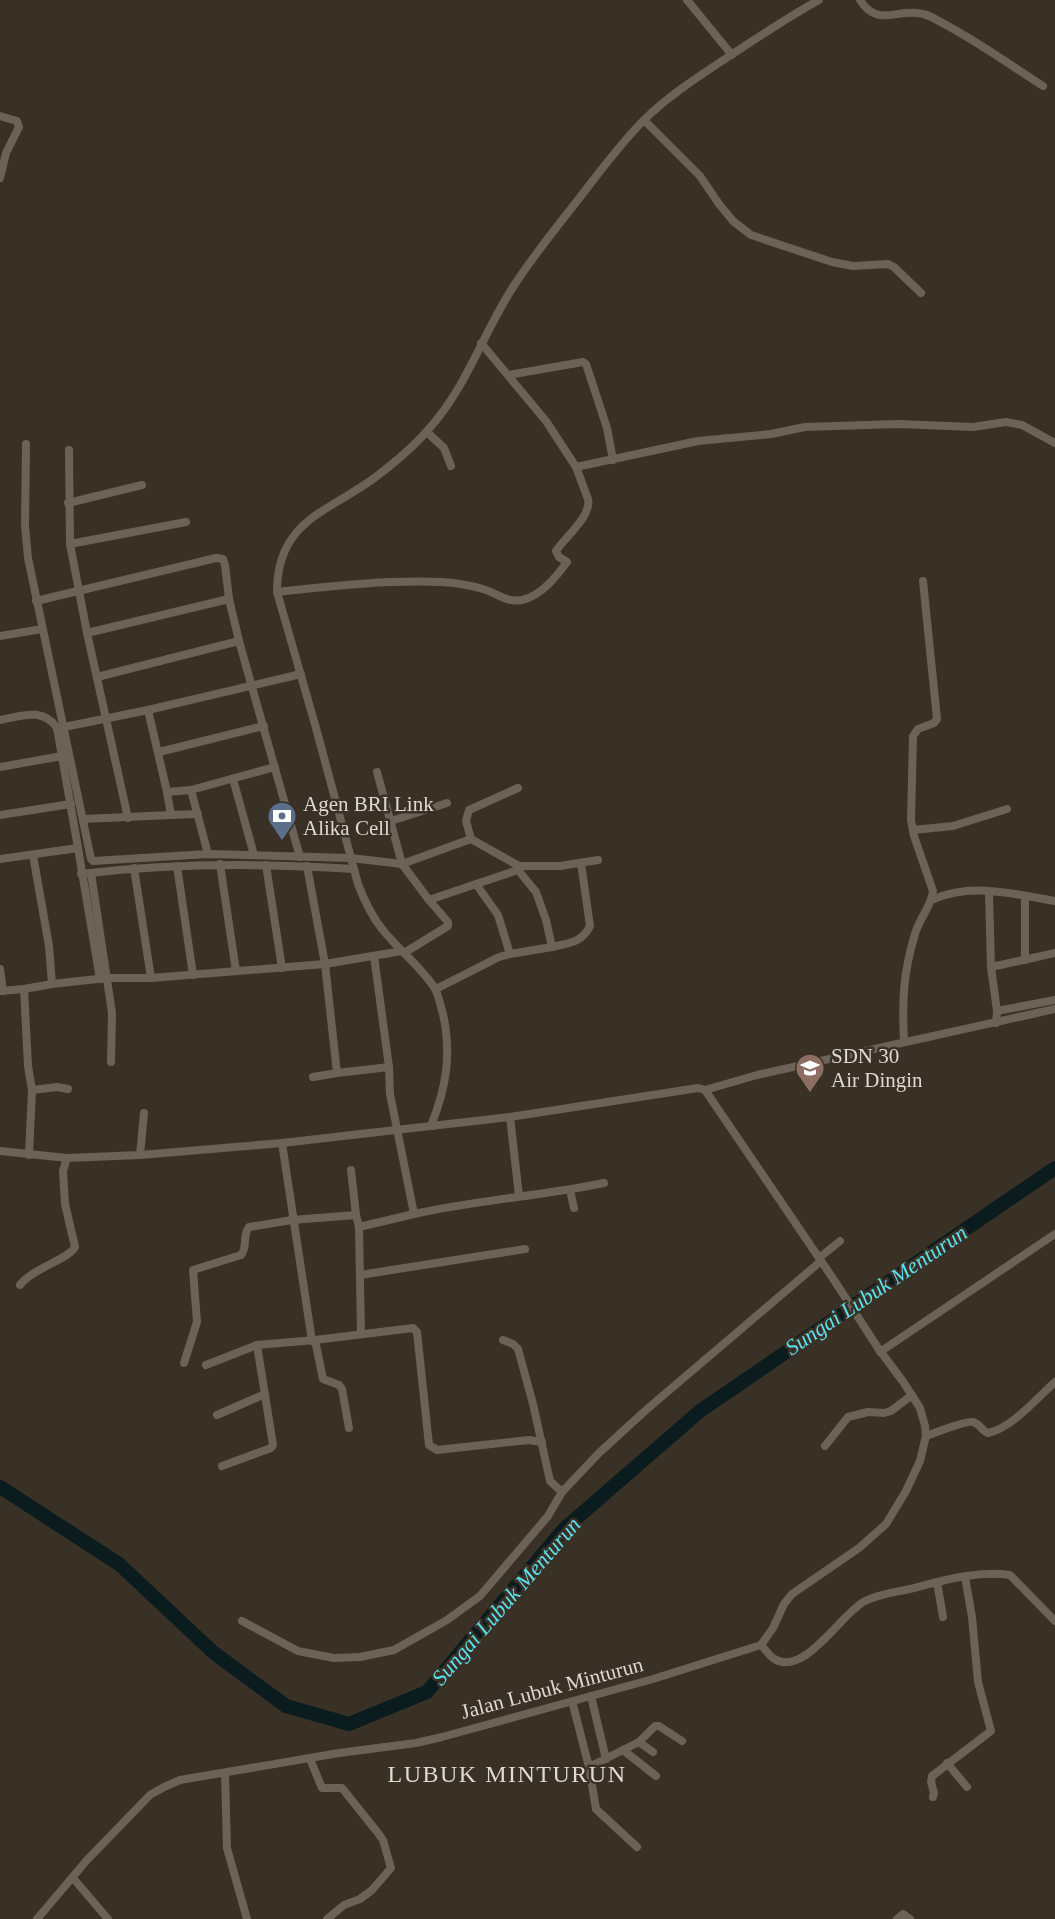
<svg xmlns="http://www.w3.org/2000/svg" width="1055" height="1919" viewBox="0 0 1055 1919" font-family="Georgia,serif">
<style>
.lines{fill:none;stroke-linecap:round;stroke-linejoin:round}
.river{stroke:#0b1c1e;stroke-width:14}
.minor{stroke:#6c6257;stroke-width:8}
.labels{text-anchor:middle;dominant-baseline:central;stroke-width:5;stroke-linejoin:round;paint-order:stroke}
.poi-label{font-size:21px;fill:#dfd9d3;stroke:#393026;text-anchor:start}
.street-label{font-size:21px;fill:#dfd9d3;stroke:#393026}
.water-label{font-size:22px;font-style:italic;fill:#5ce1ef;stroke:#393026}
.quarter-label{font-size:24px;letter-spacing:1.5px;fill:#dfd9d3;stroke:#393026}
</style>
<rect width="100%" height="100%" fill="#393026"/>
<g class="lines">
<polyline class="river" points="0,1487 119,1564 214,1653 286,1706 349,1724 427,1692 564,1529 700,1411 1055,1168"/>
<g class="minor">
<polyline points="687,0 732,55"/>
<path d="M860,0C878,29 898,7 923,14C932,16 940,22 948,26C981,44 1012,66 1043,86"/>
<polyline points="0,116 17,121 19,127 6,153 0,178"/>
<polyline points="644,120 700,176 719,204 733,221 751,235 832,262 853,266 888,264 894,267 921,293"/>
<polyline points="508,375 583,362 586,364 607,428 613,460"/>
<polyline points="427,432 444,448 451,466"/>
<polyline points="26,444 25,526 28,558 91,859 93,861 208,854 351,858 402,864 471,839 519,866 560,866 598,860"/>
<polyline points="69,450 70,544 87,633 128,818"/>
<polyline points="576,467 698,441 771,434 805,427 898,424 973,427 1006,422 1022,425 1055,443"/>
<polyline points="68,503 142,485"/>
<polyline points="70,544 186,522"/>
<path d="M277,592C332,586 387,580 442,582C456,583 470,585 483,589C497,593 506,603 522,600C541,596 556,577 567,562L559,557L556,551C565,537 592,516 588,499L576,467L546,421L481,343"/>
<polyline points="36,601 216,558 223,559 225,565 229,599 239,641 300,857"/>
<polyline points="87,633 229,599"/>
<polyline points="0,636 42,629"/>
<polyline points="97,677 239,641"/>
<polyline points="148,710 167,792"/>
<path d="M0,720C22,716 43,707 57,728L78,848"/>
<polyline points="64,727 148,710 301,674"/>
<polyline points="159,752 264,726"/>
<polyline points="0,767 62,756"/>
<polyline points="377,772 402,864 429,900 476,884 498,915 510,954 499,957 436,989"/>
<polyline points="233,779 254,855"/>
<polyline points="191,790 208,854"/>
<polyline points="0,815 71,804"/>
<polyline points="171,815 198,814"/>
<polyline points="83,819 171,815 167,792 191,790 275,767"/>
<polyline points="391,821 447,803"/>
<polyline points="913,830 953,826 1007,809"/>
<polyline points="471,839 466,821 469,810 518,788"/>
<polyline points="33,855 49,946 52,984"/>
<polyline points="0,859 78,848 100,979"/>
<polyline points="220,864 236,971"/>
<polyline points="266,865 282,968"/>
<polyline points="177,866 193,975"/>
<polyline points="307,866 325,964 337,1073 389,1067 374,956"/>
<polyline points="134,868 151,978"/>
<polyline points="91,873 112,1013 111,1062"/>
<path d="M81,874C172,863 262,863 353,869"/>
<polyline points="476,884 518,870 519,867"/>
<polyline points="989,892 991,967 997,1011 996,1023"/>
<path d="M932,900C970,882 1015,894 1055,901"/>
<path d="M552,947C568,943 582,943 590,926L581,863"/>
<polyline points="404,953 448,926 448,922 429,900"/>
<polyline points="510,954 552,947 546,920 536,892 518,870"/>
<polyline points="1025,960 1025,896"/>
<polyline points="991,967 1055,953"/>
<polyline points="0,969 3,991"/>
<polyline points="0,991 24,989"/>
<polyline points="997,1011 1055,1000"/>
<path d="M904,1042C902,1002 903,973 915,934C919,919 931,907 933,891L914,836L911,820L913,736L918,729L934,723L937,719L923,581"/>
<polyline points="313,1077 337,1073"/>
<polyline points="32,1090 57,1087 68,1089"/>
<polyline points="510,1117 519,1196"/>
<path d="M431,1126C446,1088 452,1055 443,1014C440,1005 439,995 434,987C420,966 398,949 382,929C371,915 364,900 358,884L316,728L277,592C277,519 330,512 377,476C394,463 413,447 427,431C467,388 483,332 515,284C534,255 556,228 577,201C599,173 619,145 644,120C669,95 701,75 731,55C760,36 788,17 819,0"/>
<polyline points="282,1143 312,1341"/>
<polyline points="0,1151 67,1158 140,1155 282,1143 510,1117 698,1088 705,1090 757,1075 1055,1009"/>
<polyline points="29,1155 32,1090 28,1066 24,989 52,984 107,978 151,978 325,964 402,951"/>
<polyline points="140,1155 144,1113"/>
<polyline points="351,1170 356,1215"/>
<polyline points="570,1190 574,1208"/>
<path d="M414,1214C477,1200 541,1196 604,1183"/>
<polyline points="359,1227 361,1334"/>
<polyline points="819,1258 840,1241"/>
<polyline points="360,1275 525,1249"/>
<path d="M20,1285C33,1268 69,1259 75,1247L65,1204L63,1171L67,1158"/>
<polyline points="503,1340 513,1344 518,1349 533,1404 550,1481 562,1492"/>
<polyline points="880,1352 1055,1234"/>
<path d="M184,1363L197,1322L193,1270L241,1255C248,1247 242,1236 249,1227L292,1220L356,1215L359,1227L414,1214L390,1094L389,1067"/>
<polyline points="206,1365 257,1345 315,1340"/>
<polyline points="217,1415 265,1394"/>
<polyline points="349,1428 342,1389 339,1385 323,1379 315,1340 413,1328 417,1332 429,1445 437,1450 529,1440 542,1442"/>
<path d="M926,1436C935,1433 966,1420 973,1422C979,1423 982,1431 988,1433C1012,1428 1037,1398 1055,1382"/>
<polyline points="825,1446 848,1417 868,1412 884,1413 891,1411 912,1395"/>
<polyline points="222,1466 271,1448 273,1445 257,1345"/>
<polyline points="937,1582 943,1617"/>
<polyline points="242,1621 298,1651 334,1658 360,1657 394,1650 447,1620 480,1596 548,1516 562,1492 599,1453 646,1410 821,1261"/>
<path d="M761,1645C765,1649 769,1655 773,1658C803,1680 842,1612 865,1601C879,1594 895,1592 910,1589C941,1581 977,1570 1010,1575L1055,1621"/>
<polyline points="591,1696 606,1759"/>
<polyline points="572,1701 589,1767 639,1742 655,1726 659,1726 682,1741"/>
<polyline points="639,1742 653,1752"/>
<polyline points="623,1750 656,1776"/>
<polyline points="310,1759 322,1788 342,1788 378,1833 383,1840 391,1868 372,1890 360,1899 344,1905 327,1919"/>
<polyline points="947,1763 967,1787"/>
<polyline points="589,1767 596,1809 637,1847"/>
<polyline points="225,1774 227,1848 247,1919"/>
<polyline points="933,1797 934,1793 931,1782 932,1776 991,1731 978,1682 972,1617 965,1577"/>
<polyline points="73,1878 108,1919"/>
<polyline points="37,1919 87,1860 150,1795 164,1787 180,1780 339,1753 416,1743 442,1737 653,1679 761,1645 773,1628 784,1604 792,1594 859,1548 886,1524 906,1491 920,1461 926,1436 925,1426 920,1408 904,1383 878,1348 834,1280 705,1090"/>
<polyline points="897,1919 903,1914 910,1919"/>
</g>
</g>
<defs>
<g id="bank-pin" transform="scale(1.5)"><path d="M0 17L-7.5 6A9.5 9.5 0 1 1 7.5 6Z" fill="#5c6f8a" stroke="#393026"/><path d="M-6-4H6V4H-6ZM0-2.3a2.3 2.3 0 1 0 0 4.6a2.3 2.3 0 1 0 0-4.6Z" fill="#fff"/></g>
<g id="school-pin" transform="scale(1.5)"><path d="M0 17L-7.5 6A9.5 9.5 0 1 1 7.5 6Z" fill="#8d6e63" stroke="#393026"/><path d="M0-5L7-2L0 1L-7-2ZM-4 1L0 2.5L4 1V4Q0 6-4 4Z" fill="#fff"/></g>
</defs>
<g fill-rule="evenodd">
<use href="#bank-pin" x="282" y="816"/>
<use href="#school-pin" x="810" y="1068"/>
</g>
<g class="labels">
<g class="poi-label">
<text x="303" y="804">Agen BRI Link<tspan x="303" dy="24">Alika Cell</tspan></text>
<text x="831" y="1056">SDN 30<tspan x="831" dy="24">Air Dingin</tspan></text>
</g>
<g class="street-label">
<text transform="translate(552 1688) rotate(-15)">Jalan Lubuk Minturun</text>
</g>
<g class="water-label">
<text transform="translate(876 1290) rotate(-34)">Sungai Lubuk Menturun</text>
<text transform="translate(506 1601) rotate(-49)">Sungai Lubuk Menturun</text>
</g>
<g class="quarter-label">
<text x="507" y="1774">LUBUK MINTURUN</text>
</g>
</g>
</svg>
